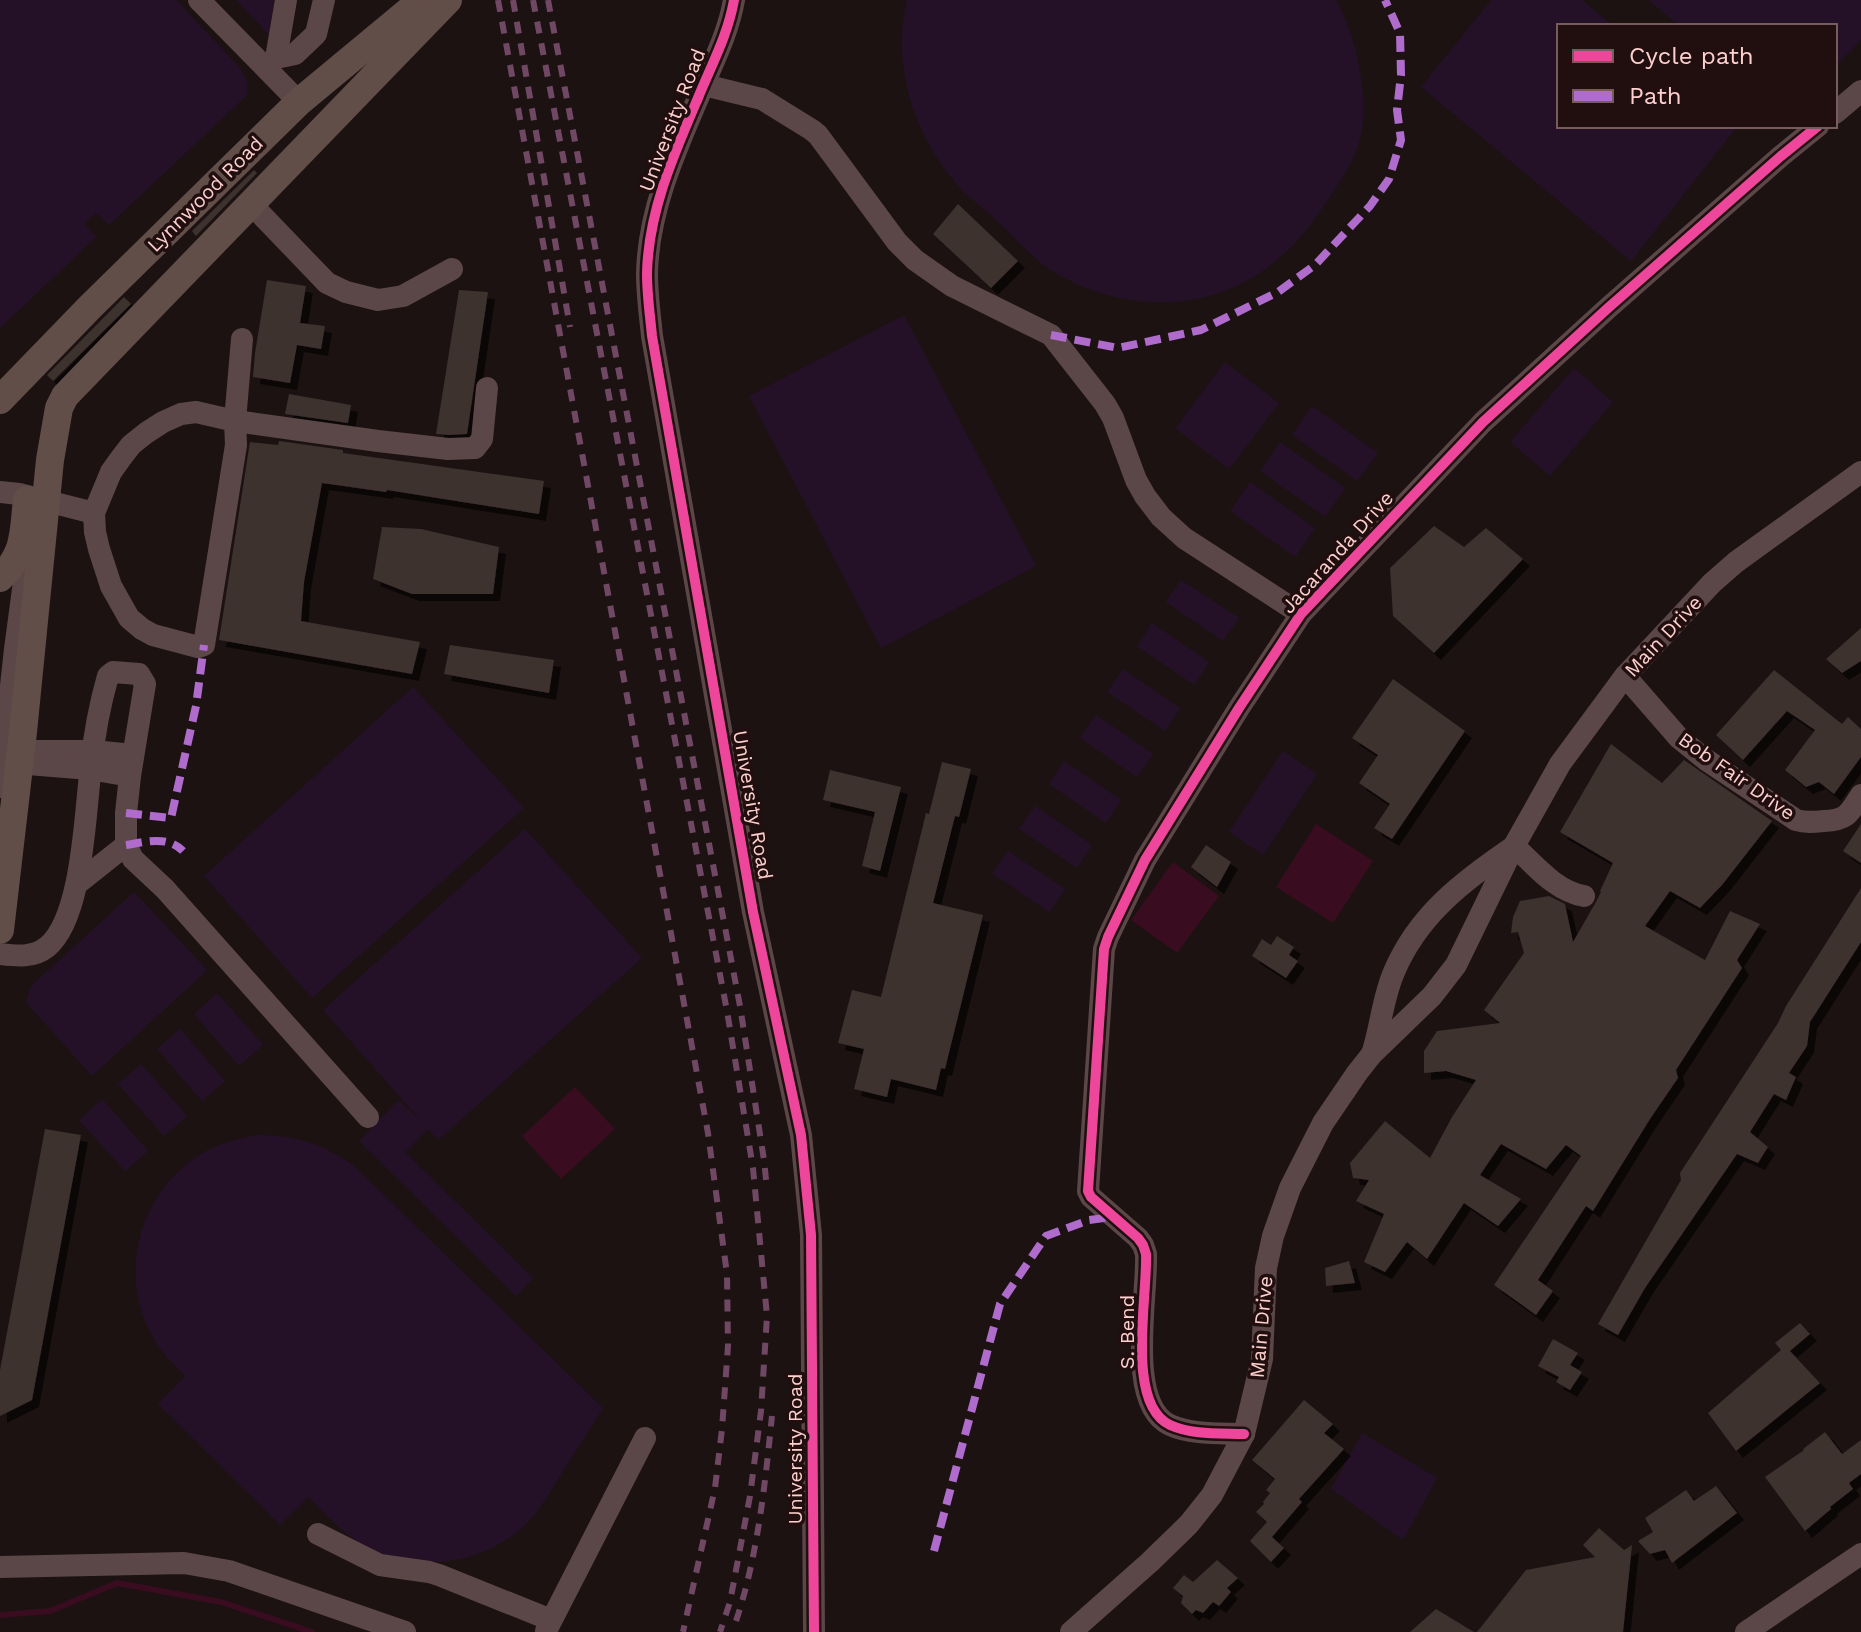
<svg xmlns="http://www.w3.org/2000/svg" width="1861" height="1632" viewBox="0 0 1861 1632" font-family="'Work Sans',sans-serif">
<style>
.green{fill:#251127}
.water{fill:#390c20}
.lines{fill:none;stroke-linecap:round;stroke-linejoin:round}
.stream{stroke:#390c20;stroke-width:6}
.building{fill:#3e302f;filter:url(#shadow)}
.minor{stroke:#5c4748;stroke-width:22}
.major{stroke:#624e48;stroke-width:28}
.rail{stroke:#714864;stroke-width:6;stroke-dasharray:12 10;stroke-linecap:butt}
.quiet{stroke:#b06ccc;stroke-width:8;stroke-dasharray:16 8;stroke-linecap:butt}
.cycleway-casing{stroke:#200f0e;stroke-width:15}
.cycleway{stroke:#ed469a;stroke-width:10}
.labels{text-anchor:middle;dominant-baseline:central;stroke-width:7;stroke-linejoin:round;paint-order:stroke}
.street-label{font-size:20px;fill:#fdcfce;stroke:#200f0e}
</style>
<defs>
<filter id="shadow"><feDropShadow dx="7" dy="7" stdDeviation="0" flood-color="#0009"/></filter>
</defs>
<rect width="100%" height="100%" fill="#1c1212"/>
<g class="green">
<path d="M0,0H176L239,67C245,75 250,87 246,96L109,225L96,213L84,224L96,237L0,328Z"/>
<polygon points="236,0 274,0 269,35"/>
<path d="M907,0H1336C1355,34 1368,90 1362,129C1359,151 1347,171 1335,189C1319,214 1301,240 1278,259C1212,315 1124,314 1052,271C1034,260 1010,233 994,218C981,206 965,195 954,181C913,132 891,63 907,0Z"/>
<polygon points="1491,0 1582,0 1613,26 1559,26 1559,126 1734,126 1736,128 1631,261 1421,87"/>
<polygon points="1648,0 1861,0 1861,40 1835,66 1835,26 1680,26"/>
<polygon points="904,315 1036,566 881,648 749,396"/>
<polygon points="1225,362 1279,403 1229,469 1175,428"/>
<polygon points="1574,368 1613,402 1550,476 1510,442"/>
<polygon points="1312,406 1378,453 1357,481 1292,435"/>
<polygon points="1280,442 1345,488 1325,517 1260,471"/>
<polygon points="1250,482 1315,528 1295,557 1230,511"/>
<polygon points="1181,580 1239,618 1223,641 1166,602"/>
<polygon points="1152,623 1209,662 1194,685 1137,646"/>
<polygon points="1123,669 1180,708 1165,731 1107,692"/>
<polygon points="413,687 524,808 312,998 204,876"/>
<polygon points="1096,715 1153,754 1137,777 1080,738"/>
<polygon points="1283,751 1317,774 1263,855 1229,832"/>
<polygon points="1064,761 1121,800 1106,823 1049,784"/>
<polygon points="1035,806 1092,845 1077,868 1019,829"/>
<polygon points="525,829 642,958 438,1140 428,1129 405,1152 533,1278 516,1296 359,1141 398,1100 422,1122 323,1010"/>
<polygon points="1008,851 1065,889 1049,912 992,873"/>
<polygon points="134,892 207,970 92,1076 26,1002 30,987"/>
<polygon points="217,993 263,1045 239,1066 194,1014"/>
<polygon points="180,1029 225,1081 202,1101 157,1049"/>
<polygon points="141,1064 187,1116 164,1136 118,1084"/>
<polygon points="102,1099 148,1151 125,1171 79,1120"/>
<path d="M255,1135C294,1135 321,1143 353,1165L603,1408C589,1431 574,1453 560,1476C550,1492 541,1508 528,1522C485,1565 417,1575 364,1545C342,1534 325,1513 308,1497L280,1525L158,1404L186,1376C174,1365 162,1354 154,1339C113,1271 143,1180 214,1147C227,1141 242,1139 255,1135Z"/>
<polygon points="1362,1433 1437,1478 1403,1540 1331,1489"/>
</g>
<g class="water">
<polygon points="1316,824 1373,861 1333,923 1276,887"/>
<polygon points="1173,862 1219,896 1177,953 1131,920"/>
<polygon points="575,1087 615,1129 561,1179 522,1136"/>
</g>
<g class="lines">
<polyline class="stream" points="0,1615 50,1611 117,1583 221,1602 312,1632"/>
</g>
<g class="building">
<polygon points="254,170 257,173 196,236 192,231"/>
<polygon points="958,204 1018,261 991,288 933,234"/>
<polygon points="267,280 306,286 300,323 325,326 321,349 297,345 290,383 253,377 255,353"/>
<polygon points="459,290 488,292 467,434 449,435 436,434"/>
<polygon points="124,297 131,304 53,381 47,375"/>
<polygon points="289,394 351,405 348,423 285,414"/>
<polygon points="279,441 343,450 343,453 544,481 539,514 387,490 386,492 322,483 304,582 301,621 420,642 412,674 219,640 250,442 278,445"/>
<polygon points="1434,526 1464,547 1486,528 1523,559 1434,653 1393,616 1390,568"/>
<polygon points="382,527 421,529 499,547 493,594 412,594 373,579"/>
<polygon points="1861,628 1861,661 1842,673 1826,659"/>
<polygon points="450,645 554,660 549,693 444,674"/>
<polygon points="1774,670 1842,724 1848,717 1861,729 1861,757 1834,794 1819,782 1806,787 1785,770 1815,730 1787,711 1743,760 1716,735"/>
<polygon points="1393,679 1465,731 1392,839 1374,828 1390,804 1359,783 1378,755 1352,738"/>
<polygon points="1611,744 1662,783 1684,760 1772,821 1722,885 1700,908 1670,891 1645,926 1705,960 1730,911 1760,924 1737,960 1742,968 1676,1070 1678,1078 1650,1119 1593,1211 1586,1206 1538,1280 1553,1291 1536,1315 1494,1285 1581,1156 1566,1145 1546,1169 1501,1144 1480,1175 1521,1199 1498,1226 1464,1203 1427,1259 1407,1242 1385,1272 1364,1262 1384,1214 1356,1201 1369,1180 1353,1178 1350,1163 1385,1121 1430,1158 1452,1117 1476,1080 1446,1071 1424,1073 1424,1051 1437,1031 1500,1023 1484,1010 1524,953 1518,932 1511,933 1513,917 1520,901 1549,896 1565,904 1573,942 1597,900 1601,892 1600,891 1613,863 1560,832"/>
<polygon points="942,762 971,769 959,817 955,816 933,903 983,915 945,1069 941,1068 936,1090 891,1079 887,1097 854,1089 864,1049 838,1043 852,990 881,997 926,813 929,814"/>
<polygon points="830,770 901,787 880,871 862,866 875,812 823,800"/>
<polygon points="1861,824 1861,863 1843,851"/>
<polygon points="1206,845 1231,862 1217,887 1191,867"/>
<polygon points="1861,888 1861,942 1810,1022 1807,1046 1789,1073 1796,1077 1786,1100 1774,1094 1750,1132 1768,1147 1758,1163 1737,1154 1645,1288 1618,1335 1598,1324 1681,1180 1680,1173 1778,1023 1786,1006"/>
<polygon points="1277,936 1294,947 1289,955 1298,961 1286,978 1252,956 1262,939 1271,945"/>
<polygon points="45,1129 81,1135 32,1400 0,1416 0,1370"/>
<polygon points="1349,1261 1355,1283 1326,1286 1325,1268"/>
<polygon points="1800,1323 1810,1334 1790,1351 1820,1383 1736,1451 1708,1413 1781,1350 1775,1343"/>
<polygon points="1553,1339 1578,1353 1570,1365 1582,1372 1570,1390 1556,1382 1559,1377 1538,1366"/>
<polygon points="1304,1400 1333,1424 1324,1433 1344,1449 1299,1499 1302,1502 1272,1537 1284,1548 1271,1562 1250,1541 1267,1522 1256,1512 1264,1504 1263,1502 1270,1493 1266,1490 1275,1479 1252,1460"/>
<polygon points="1825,1432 1842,1454 1861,1440 1861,1474 1849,1483 1853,1489 1830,1507 1831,1509 1805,1531 1765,1477 1804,1450 1803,1449"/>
<polygon points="1716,1486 1737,1513 1672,1563 1665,1550 1650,1554 1638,1541 1653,1532 1645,1518 1686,1490 1694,1501"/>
<polygon points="1599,1528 1624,1550 1632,1545 1623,1632 1477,1632 1526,1570 1595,1557 1583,1545"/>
<polygon points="1217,1560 1238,1578 1227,1588 1231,1592 1219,1606 1213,1602 1203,1613 1196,1610 1192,1614 1181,1603 1183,1596 1173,1588 1184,1575 1193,1582"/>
<polygon points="1436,1609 1474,1632 1410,1632"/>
</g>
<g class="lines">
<g class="minor">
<polyline points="199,0 299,102"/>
<path d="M734,0C728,35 711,66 698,98C674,154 648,212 647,274C647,295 650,315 652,336L753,912L801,1135L811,1235L814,1632"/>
<polyline points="276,58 295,54 316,34 324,0"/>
<polyline points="267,68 276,58 286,0"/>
<polyline points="704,85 762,99 812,130 818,135 897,242 915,260 952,286 1051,335 1105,404 1113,418 1136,480 1145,496 1161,517 1184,538 1301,614"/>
<polyline points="1835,113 1861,91"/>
<polyline points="251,204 327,283 346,292 378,300 403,296 452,269"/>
<polyline points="242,339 235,421 236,445 204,645 198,647 153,635 142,629 129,618 111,586 99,549 95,532 94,513 111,472 121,458 131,445 146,433 163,422 181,414 196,412 235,421 378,441 448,449 475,448 482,439 487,388"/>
<polyline points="0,492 19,494 94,513"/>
<path d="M1625,676L1679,738L1705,759L1796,820C1806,823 1814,822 1824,821C1847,820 1849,814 1861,795"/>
<polyline points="20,751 93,751 133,755"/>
<polyline points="28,764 90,769 130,776"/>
<polyline points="0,787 15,649 28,552"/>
<path d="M1514,846C1535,865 1555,891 1584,896"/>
<polyline points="77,884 126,845"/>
<path d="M0,954C17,956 33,958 47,947C83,918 85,811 91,766C94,736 100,704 108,676L113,672L139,674L145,684L130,776L126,813V845L133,859L165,889L368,1117"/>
<path d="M1373,1051C1381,1025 1383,997 1394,972C1418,915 1463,881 1513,847"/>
<path d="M1244,1434C1220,1433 1192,1435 1170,1425C1125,1404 1148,1295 1146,1254L1143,1245L1138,1238L1091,1197L1088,1191L1104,949L1108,937L1145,860L1239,708L1301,614L1483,422L1608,308L1781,156L1818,126"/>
<polyline points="318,1534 380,1565 429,1572 439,1575 551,1620"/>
<polyline points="0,1567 184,1563 229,1571 405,1632"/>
<polyline points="546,1631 645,1438"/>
<polyline points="1071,1632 1150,1562 1189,1524 1212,1495 1244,1434 1262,1359 1266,1268 1273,1236 1290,1188 1323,1123 1357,1073 1372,1054 1432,996 1456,965 1514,846 1560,764 1625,676 1712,583 1736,562 1861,472"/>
<polyline points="1746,1632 1861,1554"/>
</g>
<g class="major">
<polyline points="0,400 90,307 299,102 422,0"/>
<path d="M0,578C26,553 23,533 27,500"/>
<polyline points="0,930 23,732 50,460 59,408 65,396 448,0"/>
</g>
<g class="rail">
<polyline points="498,0 708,1133 727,1274 728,1346 722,1429 715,1488 683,1632"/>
<polyline points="513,0 570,327"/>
<polyline points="533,0 727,1011 753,1168 767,1316 761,1411 750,1496 730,1602 720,1632"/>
<polyline points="548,0 740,1006 764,1160 767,1189"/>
<path d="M736,1621C758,1555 765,1484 772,1416"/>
</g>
<g class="quiet">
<polyline points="1051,335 1118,348 1201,330 1278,292 1315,265 1370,206 1389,179 1401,140 1397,110 1401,75 1400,33 1385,0"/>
<polyline points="126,813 171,818 196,706 204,645"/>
<path d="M126,845C146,842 167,835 183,851"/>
<polyline points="934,1551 1000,1304 1046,1236 1089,1220 1112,1217"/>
</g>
<g class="cycleway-casing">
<g id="cycleway">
<path d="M734,0C728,35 711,66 698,98C674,154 648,212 647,274C647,295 650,315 652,336L753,912L801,1135L811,1235L814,1632"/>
<path d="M1244,1434C1220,1433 1192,1435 1170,1425C1125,1404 1148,1295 1146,1254L1143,1245L1138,1238L1091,1197L1088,1191L1104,949L1108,937L1145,860L1239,708L1301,614L1483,422L1608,308L1781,156L1818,126"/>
</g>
</g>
<use href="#cycleway" class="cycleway"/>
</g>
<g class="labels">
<g class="street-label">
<text transform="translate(672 120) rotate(-69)">University Road</text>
<text transform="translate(205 194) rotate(-45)">Lynnwood Road</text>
<text transform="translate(1337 552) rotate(-48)">Jacaranda Drive</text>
<text transform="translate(1663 636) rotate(-47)">Main Drive</text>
<text transform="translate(1737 776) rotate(35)">Bob Fair Drive</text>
<text transform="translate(753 805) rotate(80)">University Road</text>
<text transform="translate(1261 1327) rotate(-85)">Main Drive</text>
<text transform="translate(1127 1332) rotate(-90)">S. Bend</text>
<text transform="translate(795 1449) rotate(-90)">University Road</text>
</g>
</g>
<rect x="1557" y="24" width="280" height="104" fill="#200f0e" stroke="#785c5b" stroke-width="2"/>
<rect x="1573" y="50" width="40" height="12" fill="#ed469a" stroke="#785c5b" stroke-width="2"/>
<text x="1629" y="64" font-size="24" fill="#fdcfce">Cycle path</text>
<rect x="1573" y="90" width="40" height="12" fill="#b06ccc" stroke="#785c5b" stroke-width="2"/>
<text x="1629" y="104" font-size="24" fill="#fdcfce">Path</text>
</svg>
